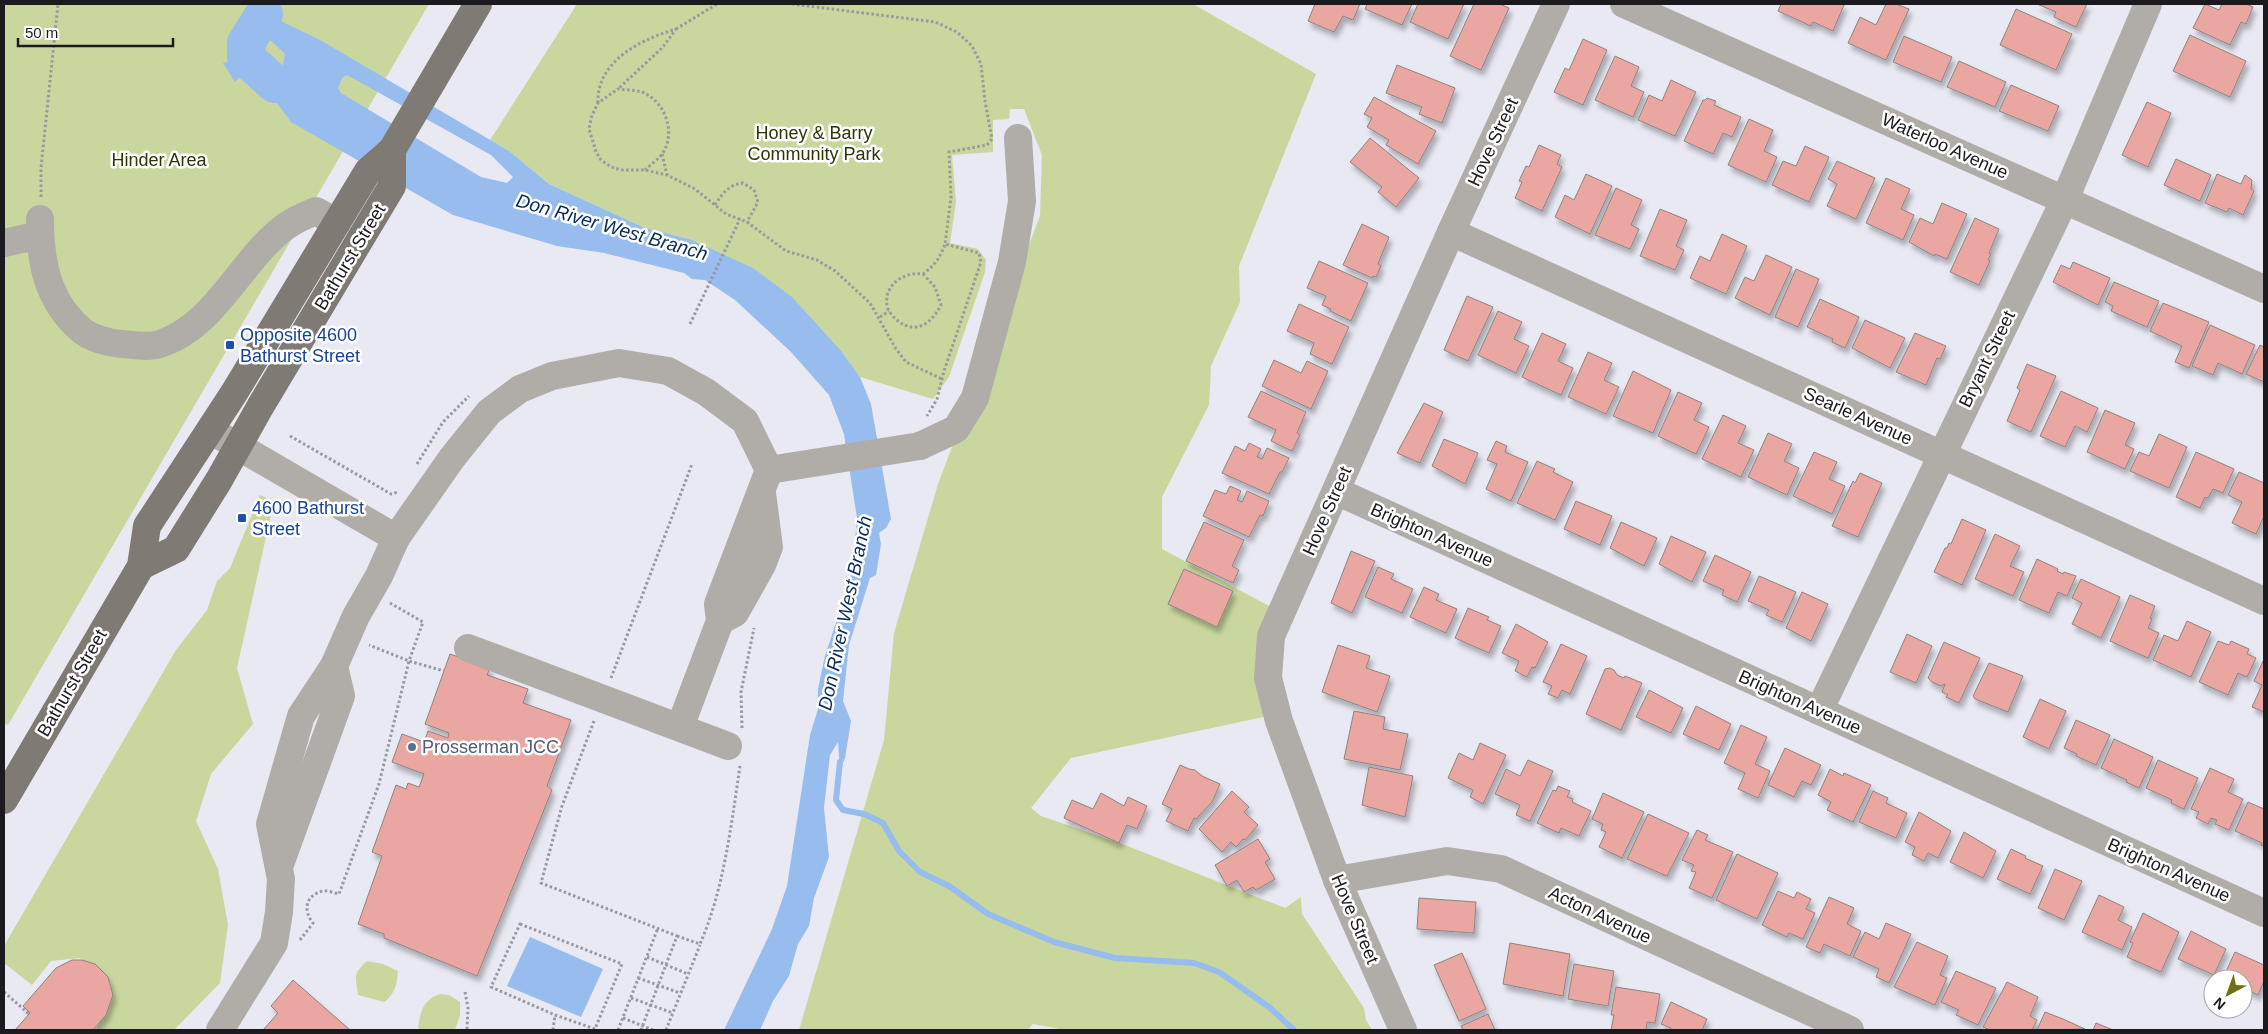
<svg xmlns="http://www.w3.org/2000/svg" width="2268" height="1034" viewBox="0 0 2268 1034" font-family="Helvetica,sans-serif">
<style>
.green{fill:#c9d79e}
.water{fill:#97bcee;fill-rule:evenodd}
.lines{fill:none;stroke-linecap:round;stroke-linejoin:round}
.stream{stroke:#97bcee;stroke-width:6}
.river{stroke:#97bcee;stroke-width:38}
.building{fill:#eaa6a1;stroke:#8e8382;filter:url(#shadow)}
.path{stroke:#9898a0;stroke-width:3;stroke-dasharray:2.5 2.5;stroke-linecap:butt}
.minor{stroke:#b0ada9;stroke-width:28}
.major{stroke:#807a74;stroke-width:28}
.minor-bridge{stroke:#b0ada9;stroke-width:28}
.transit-dot{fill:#1a4fb4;stroke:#fff;stroke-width:2}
.service-dot{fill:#5c6f8a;stroke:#fff;stroke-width:2}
.labels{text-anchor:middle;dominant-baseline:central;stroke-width:5;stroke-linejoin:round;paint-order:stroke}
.park-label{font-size:18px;fill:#2e3607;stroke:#fff}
.street-label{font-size:18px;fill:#1b1b1f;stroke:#fff}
.transit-label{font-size:18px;fill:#164399;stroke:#fff;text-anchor:start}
.service-label{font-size:18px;fill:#4e5e75;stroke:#fff;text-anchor:start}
.water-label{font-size:19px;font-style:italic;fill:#082d5a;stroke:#fff}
</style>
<defs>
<filter id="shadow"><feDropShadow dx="3" dy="5.5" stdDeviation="2.5" flood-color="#0004"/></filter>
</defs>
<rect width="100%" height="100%" fill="#e8e9f3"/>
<g class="green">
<polygon points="4,4 429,4 8,725 4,723"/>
<polygon points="577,4 1193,4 1316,74 1239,266 1240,302 1211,366 1209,405 1162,497 1162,549 1273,608 1268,716 1071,758 1031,808 1041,816 1125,845 1285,908 1301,897 1302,914 1364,1008 1366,1020 1372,1030 1065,1030 1033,1024 1028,1030 799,1030 884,740 894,633 938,484 1040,216 1042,155 1024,109 1010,109 1009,119 993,120 993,152 952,155 956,202 950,243 978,249 986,260 985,272 949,377 933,399 860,377 842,352 689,239 645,228 549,184 509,151 490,140"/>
<polygon points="260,495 274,501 237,668 253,724 211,774 196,821 218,869 228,925 220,983 174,1030 96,1030 111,996 107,976 80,958 51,961 32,985 4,963 4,946 176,650 207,610 217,581 230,568"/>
<path d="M367,961L383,964L398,971C397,984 395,994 384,1002L358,995C356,976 352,975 367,961Z"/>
<path d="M440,994L449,995L460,1002V1015L455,1030H420L418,1027C421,1010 423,1000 440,994Z"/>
</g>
<g class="water">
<path d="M253,4H268L271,10L281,21L320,40L509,151L549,184L645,228L689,239L753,268L792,297L842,352L860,377L871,404L891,519L886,528L879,533L881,544L876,575L870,578L849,645L843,701L851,721L845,758L840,770L838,742L830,755L824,808L829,857L814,898L809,926L798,944L789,976L773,1001L760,1030H724L772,929L787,886L810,735L818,709V689L825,656L852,574L857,518L844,434L829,395L791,352L735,300L705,280L692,279L684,273L604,253L557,246L453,215L291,122L252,69L246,70L235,82L223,63L233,61L241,44C256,48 260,62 275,70L283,65L285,54L247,18L258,20ZM347,75L491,155L513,177L507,183L481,177L341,93L338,88L342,78Z"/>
<polygon points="530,937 603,969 581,1017 507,986"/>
</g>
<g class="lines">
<polyline class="stream" points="840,762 836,800 843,810 864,814 883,823 899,851 920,872 949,886 988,914 1054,942 1115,958 1194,963 1219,972 1269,1007 1294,1030"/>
<polyline class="river" points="264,14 246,43 246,58 275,84"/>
</g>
<g class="building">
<polygon points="1315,4 1360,4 1353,20 1343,16 1334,32 1308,21"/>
<polygon points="1367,4 1412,4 1402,25 1365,9"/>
<polygon points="1418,4 1464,4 1448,39 1410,22"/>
<polygon points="1474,4 1500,4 1509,8 1481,70 1450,56"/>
<polygon points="1781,4 1841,4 1844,5 1833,31 1813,22 1811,26 1778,11"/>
<polygon points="1886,4 1896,4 1909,9 1886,60 1848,43 1860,17 1876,25"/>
<polygon points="2037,4 2087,4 2076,27 2054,17 2056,12"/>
<polygon points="2205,4 2219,10 2222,4 2246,4 2253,7 2246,24 2241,22 2230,45 2193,28"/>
<polygon points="2016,9 2072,34 2056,70 2000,45"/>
<polygon points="2190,35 2246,61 2230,97 2173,71"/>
<polygon points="1904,36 1952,57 1941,82 1893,62"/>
<polygon points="1583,39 1607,50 1583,105 1554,92 1565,68 1569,70"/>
<polygon points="1615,56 1639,67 1631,86 1644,92 1633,117 1595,100"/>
<polygon points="1959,61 2006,82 1995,107 1947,87"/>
<polygon points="1397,65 1455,88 1442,123 1419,114 1422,107 1386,93"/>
<polygon points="1671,80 1696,92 1675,136 1638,120 1649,95 1662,101"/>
<polygon points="2011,85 2059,106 2048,131 1999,111"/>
<polygon points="1374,97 1436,131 1418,164 1386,145 1389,140 1367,127 1372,118 1364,114"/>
<polygon points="1707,98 1716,101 1714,105 1741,117 1732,137 1723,133 1713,154 1684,141 1703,100 1705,100"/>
<polygon points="2147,102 2171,113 2148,167 2122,155"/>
<polygon points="1749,119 1773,130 1764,151 1777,157 1766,182 1728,165"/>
<polygon points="1370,138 1419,178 1396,207 1378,192 1382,187 1350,162"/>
<polygon points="1539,145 1561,155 1557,164 1562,167 1542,211 1515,198 1522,182 1519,181 1526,166 1529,167"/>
<polygon points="1805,146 1829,157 1809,202 1772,185 1783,161 1796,166"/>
<polygon points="2176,159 2211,175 2200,201 2164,185"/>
<polygon points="1837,161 1875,178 1856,219 1827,206 1837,184 1828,179"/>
<polygon points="1586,174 1612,186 1590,234 1555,217 1565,195 1574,200"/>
<polygon points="2217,174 2241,184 2245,175 2252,180 2251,189 2254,191 2243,215 2229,208 2227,212 2205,203"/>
<polygon points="1886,178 1910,189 1901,209 1914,215 1903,240 1866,223"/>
<polygon points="1616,188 1642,200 1631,225 1639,229 1630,249 1595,235"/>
<polygon points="1942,203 1967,214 1947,259 1935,254 1934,256 1909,242 1920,218 1933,224"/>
<polygon points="1660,209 1687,220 1676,246 1684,250 1675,270 1640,256"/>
<polygon points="1975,218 1999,229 1989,253 1991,254 1988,260 1990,261 1979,285 1950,272"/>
<polygon points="1362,224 1389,237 1378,264 1381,266 1376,277 1373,276 1372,278 1343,265"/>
<polygon points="1722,234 1747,246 1726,294 1690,278 1700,256 1710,261"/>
<polygon points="1766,255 1792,267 1770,315 1735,298 1745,277 1754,281"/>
<polygon points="1319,261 1368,283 1351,321 1330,311 1331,309 1322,305 1326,296 1307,288"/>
<polygon points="2073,262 2110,278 2098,305 2053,282 2061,265 2070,269"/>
<polygon points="1796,269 1819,279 1798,327 1775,317"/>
<polygon points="2114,282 2159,301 2147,327 2111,311 2113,306 2105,302"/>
<polygon points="1467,296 1493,307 1468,361 1444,350"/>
<polygon points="1820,299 1859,317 1845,348 1832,342 1833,339 1807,327"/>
<polygon points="2163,303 2209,322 2189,368 2175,362 2182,346 2150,331"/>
<polygon points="1299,304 1349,327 1332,364 1310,354 1314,343 1287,331"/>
<polygon points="1498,311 1522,322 1514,339 1529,346 1516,373 1478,355"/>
<polygon points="1865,320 1905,338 1890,368 1852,348"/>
<polygon points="2210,325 2255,345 2242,374 2218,363 2213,375 2192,366"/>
<polygon points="1542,333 1566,344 1558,361 1573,368 1561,395 1522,377"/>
<polygon points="1915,333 1946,346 1940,359 1937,358 1926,385 1896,372"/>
<polygon points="2260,345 2264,347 2264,382 2246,374"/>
<polygon points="1588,352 1612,363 1604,380 1619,387 1606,414 1568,397"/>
<polygon points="1274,360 1301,373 1307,361 1328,371 1311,409 1262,386"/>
<polygon points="2027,364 2056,376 2031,432 2007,421 2020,390 2017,388"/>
<polygon points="1633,371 1671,390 1653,433 1613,416"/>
<polygon points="1261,391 1306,412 1297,433 1300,435 1292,451 1271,441 1276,430 1248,417"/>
<polygon points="2061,391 2098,408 2087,432 2075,426 2065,447 2040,436"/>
<polygon points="1678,392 1702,403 1694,420 1709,427 1696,454 1658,436"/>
<polygon points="1424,403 1443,412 1420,463 1397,453"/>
<polygon points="2105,410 2135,423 2125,445 2134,449 2125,469 2087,452"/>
<polygon points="1723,415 1746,426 1738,443 1754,450 1741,477 1702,459"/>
<polygon points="1768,433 1792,444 1784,461 1799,468 1787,495 1748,477"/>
<polygon points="2159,434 2187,447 2169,488 2130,471 2139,452 2149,456"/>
<polygon points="1444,439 1478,453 1465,484 1432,466"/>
<polygon points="1496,441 1507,446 1505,452 1528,462 1511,501 1486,489 1497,464 1487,460"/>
<polygon points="1249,443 1261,449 1257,457 1262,459 1267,448 1289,458 1282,472 1280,472 1269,494 1222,473 1235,446 1245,451"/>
<polygon points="1814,452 1837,462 1829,479 1845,486 1832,514 1793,496"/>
<polygon points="2196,452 2234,469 2223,493 2213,489 2208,498 2205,497 2200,508 2176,497"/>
<polygon points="1537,461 1555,469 1553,472 1573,482 1555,520 1517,503"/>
<polygon points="2239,472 2264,483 2264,516 2256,534 2232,523 2242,502 2228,495"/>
<polygon points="1860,473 1882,483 1858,537 1832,526 1853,481 1855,483"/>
<polygon points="1230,486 1241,491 1237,500 1242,502 1247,491 1269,501 1263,516 1260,515 1249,537 1203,516 1215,490 1226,494"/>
<polygon points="1576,501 1612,516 1600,545 1564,529"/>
<polygon points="1962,519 1986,530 1962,585 1934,572 1945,548 1947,548 1949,543 1951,544"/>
<polygon points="1204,522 1244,540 1232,566 1239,570 1233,583 1186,561"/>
<polygon points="1621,522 1657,538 1644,566 1610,548"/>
<polygon points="1995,534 2020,546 2010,566 2024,572 2013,596 1975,579"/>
<polygon points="1671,536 1706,552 1692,582 1659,564"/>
<polygon points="1351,551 1375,561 1352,613 1331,603"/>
<polygon points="1715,555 1751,572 1737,602 1722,595 1724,590 1703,581"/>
<polygon points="2037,559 2058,569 2057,571 2063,574 2064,572 2076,576 2067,596 2058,592 2049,613 2019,600"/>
<polygon points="1378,567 1394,574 1391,579 1413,589 1402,613 1365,597"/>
<polygon points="1184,569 1233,591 1217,627 1168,604"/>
<polygon points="1759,576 1796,592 1782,622 1766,615 1769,610 1748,601"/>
<polygon points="2081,579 2120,597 2101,638 2072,624 2082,603 2072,598"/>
<polygon points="1424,587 1439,594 1436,600 1457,609 1446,633 1410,617"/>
<polygon points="1802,592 1828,604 1811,641 1786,628"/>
<polygon points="2130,595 2155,606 2150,618 2152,619 2148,628 2159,633 2148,658 2110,641"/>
<polygon points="1468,608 1489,617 1487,620 1501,626 1489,653 1455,638"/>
<polygon points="2187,621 2211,632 2191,677 2153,660 2164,635 2178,641"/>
<polygon points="1516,624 1548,642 1535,668 1532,667 1527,677 1515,671 1519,661 1502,653"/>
<polygon points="1907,634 1932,646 1916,683 1890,672"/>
<polygon points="2218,641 2229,645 2231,641 2249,649 2247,654 2256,658 2247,677 2238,673 2228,695 2199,682"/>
<polygon points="1944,642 1980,658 1959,703 1946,697 1948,695 1942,692 1945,684 1941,686 1932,682 1928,678"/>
<polygon points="1561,644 1587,656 1570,694 1562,690 1558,698 1548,694 1552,686 1543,682"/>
<polygon points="1338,645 1370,656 1366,668 1390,676 1377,712 1322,692"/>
<polygon points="450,654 490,668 487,675 528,689 523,703 571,720 547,786 552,790 477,976 384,938 384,934 358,924 382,856 372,852 396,785 406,789 408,783 419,787 424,774 392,762 402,734 424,742 428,731 448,738 449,733 425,724"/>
<polygon points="2263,661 2264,662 2264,712 2252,707 2262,685 2254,681"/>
<polygon points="1989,663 2023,676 2008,712 1975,699 1973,696"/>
<polygon points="1610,668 1614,670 1617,675 1624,678 1625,676 1642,683 1621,730 1586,714 1605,669"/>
<polygon points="1649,690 1683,708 1671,733 1636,717"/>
<polygon points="2040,699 2066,711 2049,749 2023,737"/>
<polygon points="1696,706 1731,724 1719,750 1683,734"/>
<polygon points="1354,711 1385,717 1383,729 1408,734 1400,770 1344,759"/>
<polygon points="2076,720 2110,735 2096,765 2076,756 2077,754 2064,748"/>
<polygon points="1741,725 1767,737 1755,764 1770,771 1758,798 1738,789 1745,773 1724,763"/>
<polygon points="2114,739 2153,757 2139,788 2126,782 2127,780 2101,768"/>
<polygon points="1480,743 1506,755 1483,804 1470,797 1473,790 1448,778 1459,753 1473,760"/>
<polygon points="1785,748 1821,765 1811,785 1802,781 1794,797 1768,785"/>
<polygon points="1528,760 1553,771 1530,821 1516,815 1520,805 1495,794 1506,769 1520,776"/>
<polygon points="2158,760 2198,778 2184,809 2171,803 2172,800 2146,788"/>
<polygon points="1180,765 1189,769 1195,770 1202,776 1220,784 1212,802 1196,819 1194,818 1188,831 1166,821 1172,809 1162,804"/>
<polygon points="1369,767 1413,776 1405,817 1362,805"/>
<polygon points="2210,768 2234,779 2228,792 2243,799 2229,830 2215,824 2217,820 2211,818 2208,824 2196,818 2199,812 2191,809"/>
<polygon points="1830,769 1843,776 1844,773 1871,785 1853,822 1827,810 1831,802 1818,795"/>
<polygon points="1558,786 1570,791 1567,797 1573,799 1572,802 1591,811 1579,836 1561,828 1559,833 1537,823 1553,790 1556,791"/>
<polygon points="1232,791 1249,807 1244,812 1258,825 1245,840 1243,839 1236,847 1231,842 1222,852 1199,829"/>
<polygon points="1873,791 1888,798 1886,803 1907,813 1896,838 1859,822"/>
<polygon points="1101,793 1124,806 1128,797 1147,806 1137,829 1127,825 1119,843 1064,818 1072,800 1093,809"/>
<polygon points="1603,793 1644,812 1622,858 1599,847 1606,832 1601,830 1603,824 1592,819"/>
<polygon points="2248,802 2264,809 2264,846 2261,845 2262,843 2235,831"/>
<polygon points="1919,812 1951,831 1938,858 1928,853 1924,861 1912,855 1915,847 1905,842"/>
<polygon points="1648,814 1689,833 1667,876 1627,859"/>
<polygon points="1697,830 1708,835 1705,840 1733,852 1712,898 1689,888 1696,872 1691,871 1694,865 1682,860"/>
<polygon points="1964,832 1996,851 1983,878 1950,862"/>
<polygon points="1258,839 1270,859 1265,862 1275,879 1256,890 1253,887 1244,892 1237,880 1227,886 1215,865"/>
<polygon points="2011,849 2026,856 2025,858 2043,866 2030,894 1997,879"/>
<polygon points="1737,854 1778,873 1757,919 1716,900"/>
<polygon points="2055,869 2082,881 2064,920 2038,908"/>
<polygon points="1778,891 1794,898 1797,892 1811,899 1806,909 1815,913 1803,939 1789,933 1787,937 1762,925"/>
<polygon points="2099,895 2124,907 2118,920 2132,927 2122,950 2082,932"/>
<polygon points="1829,897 1854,908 1847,924 1861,931 1850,956 1824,944 1820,953 1806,947"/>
<polygon points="1419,898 1476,902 1474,933 1417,929"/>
<polygon points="2143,913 2179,932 2161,972 2127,957 2133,943 2130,942"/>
<polygon points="1886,923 1911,934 1889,983 1876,977 1879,969 1853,957 1865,932 1879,939"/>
<polygon points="2191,931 2226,949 2214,975 2178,959"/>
<polygon points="1917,942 1948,956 1940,975 1947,978 1935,1005 1894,987"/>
<polygon points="1510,943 1570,954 1563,996 1503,984"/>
<polygon points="2235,952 2264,965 2264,981 2258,995 2243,988 2243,979 2223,978"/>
<polygon points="1462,953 1486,1009 1459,1021 1434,965"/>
<polygon points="72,960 82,960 95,964 108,977 113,995 106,1015 93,1030 15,1030 30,1013 23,1006 56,968"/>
<polygon points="1574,964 1614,971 1608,1006 1568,999"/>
<polygon points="1956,971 1996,988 1978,1025 1956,1015 1959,1010 1941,1002"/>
<polygon points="293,980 350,1030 263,1030 278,1013 271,1006"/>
<polygon points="2007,982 2038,997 2030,1016 2037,1020 2032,1030 1990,1030 1983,1027"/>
<polygon points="1616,987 1660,994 1655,1023 1647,1022 1646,1030 1611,1030 1614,1015 1611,1015"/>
<polygon points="1671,1002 1707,1019 1702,1030 1670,1030 1671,1028 1661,1024"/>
<polygon points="2045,1012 2063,1019 2085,1029 2037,1030"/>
<polygon points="1488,1014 1495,1030 1463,1030 1461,1026"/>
<polygon points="2096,1023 2113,1030 2093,1030"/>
</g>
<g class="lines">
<g class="path">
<polyline points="792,4 935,22 957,32 972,46 981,64 985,101 992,139 987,145 949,152 951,197 945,244 979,253 981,262 944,371 937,399 927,416"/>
<polyline points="676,29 717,4"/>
<path d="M598,103C596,61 642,39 676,29L663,47L618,89"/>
<polyline points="662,154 667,175"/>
<path d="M645,170C650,165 658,160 662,154C677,133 665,101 642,92C635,90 626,90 618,89L598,103L592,115L589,129L596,152L601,160L611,167L621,170H645L667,175L695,189L726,214L747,222L786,251L817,260L835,271L870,303L896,349L906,362L942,379"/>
<polyline points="41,197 41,168 58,4"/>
<path d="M715,205C723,193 728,185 743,183L754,190L758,202L747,222"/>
<path d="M923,274L935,287L941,305C932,323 916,335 898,321C894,318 890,313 888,309C881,287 903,271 923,274C935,265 940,258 945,244"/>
<polyline points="880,317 889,311"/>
<polyline points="690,324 740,219"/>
<polyline points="290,436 391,494 398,492"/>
<polyline points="417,464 443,422 469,396"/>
<polyline points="390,603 423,622 409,661 444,671"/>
<polyline points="611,678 692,464"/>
<polyline points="594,721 562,806 541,883 677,936 641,1030"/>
<polyline points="742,728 741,692 754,628"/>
<polygon points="520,924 622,964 595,1029 555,1015 491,987"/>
<path d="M677,936L700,944C724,889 731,826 740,766"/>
<path d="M300,940L313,923C303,911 305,895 323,891C327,890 334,893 339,894L379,784L409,661L369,645"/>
<polyline points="647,957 688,974"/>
<polyline points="638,978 680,993"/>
<polyline points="4,992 29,1014"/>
<polyline points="465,992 468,1008 467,1030"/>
<polyline points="631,998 673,1013"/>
<polyline points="623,1018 653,1030"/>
<polyline points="553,1030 555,1015"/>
<polyline points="618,1030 658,928"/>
<polyline points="666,1030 700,945"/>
</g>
<g class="minor">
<polyline points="1624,4 2264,289"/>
<path d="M40,219C40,261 47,300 80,329C90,338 108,343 122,344C133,345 148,348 160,344C217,325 240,260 286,226C295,220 306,215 316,211L337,223"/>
<polyline points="1451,232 2264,601"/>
<polyline points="4,243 40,235"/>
<polyline points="210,430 396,538 452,458 489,412 520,389 552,376 619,363 668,371 706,392 745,421 769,470 718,604 720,621 680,727"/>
<polyline points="920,446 956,429 975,398 1012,262 1022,201 1018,138"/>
<polyline points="1336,491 2264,913"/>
<polyline points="720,621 735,613 762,565 769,547 762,493"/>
<polyline points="468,648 728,746"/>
<polyline points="1819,711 2065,199 2148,4"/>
<polyline points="279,867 341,696 334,666"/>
<polyline points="1337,880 1447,861 1501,869 1850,1030"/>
<polyline points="220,1030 274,943 279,912 281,879 270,824 301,716 334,666 356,616 379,576 396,538"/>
<polyline points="1403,1030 1337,880 1279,721 1268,678 1271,636 1451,232 1556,4"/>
</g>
<g class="major">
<polyline points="141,566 176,549 219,480 260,407 392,186 392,150 478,4"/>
<polyline points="4,800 141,566 147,526 234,393 368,171 392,150"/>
</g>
<polyline class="minor-bridge" points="769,470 920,446"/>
</g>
<g class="transit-dot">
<rect x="225" y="340" width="10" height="10" rx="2.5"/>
<rect x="237" y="513" width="10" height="10" rx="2.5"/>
</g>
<circle class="service-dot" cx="412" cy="747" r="5"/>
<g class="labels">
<g class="park-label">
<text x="814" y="133">Honey &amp; Barry<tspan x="814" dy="21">Community Park</tspan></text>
<text x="159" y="160">Hinder Area</text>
</g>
<g class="street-label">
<text transform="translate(1493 142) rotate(-65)">Hove Street</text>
<text transform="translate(1945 146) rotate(24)">Waterloo Avenue</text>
<text transform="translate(350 257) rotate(-59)">Bathurst Street</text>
<text transform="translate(1987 359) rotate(-64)">Bryant Street</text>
<text transform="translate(1858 416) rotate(24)">Searle Avenue</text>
<text transform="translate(1327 511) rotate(-66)">Hove Street</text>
<text transform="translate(1432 535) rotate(24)">Brighton Avenue</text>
<text transform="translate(72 683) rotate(-60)">Bathurst Street</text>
<text transform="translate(1800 702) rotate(24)">Brighton Avenue</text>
<text transform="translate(2169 870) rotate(24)">Brighton Avenue</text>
<text transform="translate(1600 915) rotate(25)">Acton Avenue</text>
<text transform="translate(1355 919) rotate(67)">Hove Street</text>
</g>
<g class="transit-label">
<text x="240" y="335">Opposite 4600<tspan x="240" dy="21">Bathurst Street</tspan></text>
<text x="252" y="508">4600 Bathurst<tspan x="252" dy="21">Street</tspan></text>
</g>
<g class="service-label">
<text x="422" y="747">Prosserman JCC</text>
</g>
<g class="water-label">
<text transform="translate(612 227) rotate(16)">Don River West Branch</text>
<text transform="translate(845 613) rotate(-78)">Don River West Branch</text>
</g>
</g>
<rect width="2268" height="1034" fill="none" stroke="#1b1b1f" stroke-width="10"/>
<g transform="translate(2228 994) rotate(221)"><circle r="24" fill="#ffffff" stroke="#a4a4a5"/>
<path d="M0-4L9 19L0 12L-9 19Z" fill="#6f7014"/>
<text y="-8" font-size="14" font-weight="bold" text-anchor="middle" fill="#1b1b1f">N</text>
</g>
<path d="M18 38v8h155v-8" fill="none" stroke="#1b1b1f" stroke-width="2.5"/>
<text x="25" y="38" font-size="15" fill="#1b1b1f" stroke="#ffffff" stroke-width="4" paint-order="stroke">50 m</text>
</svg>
